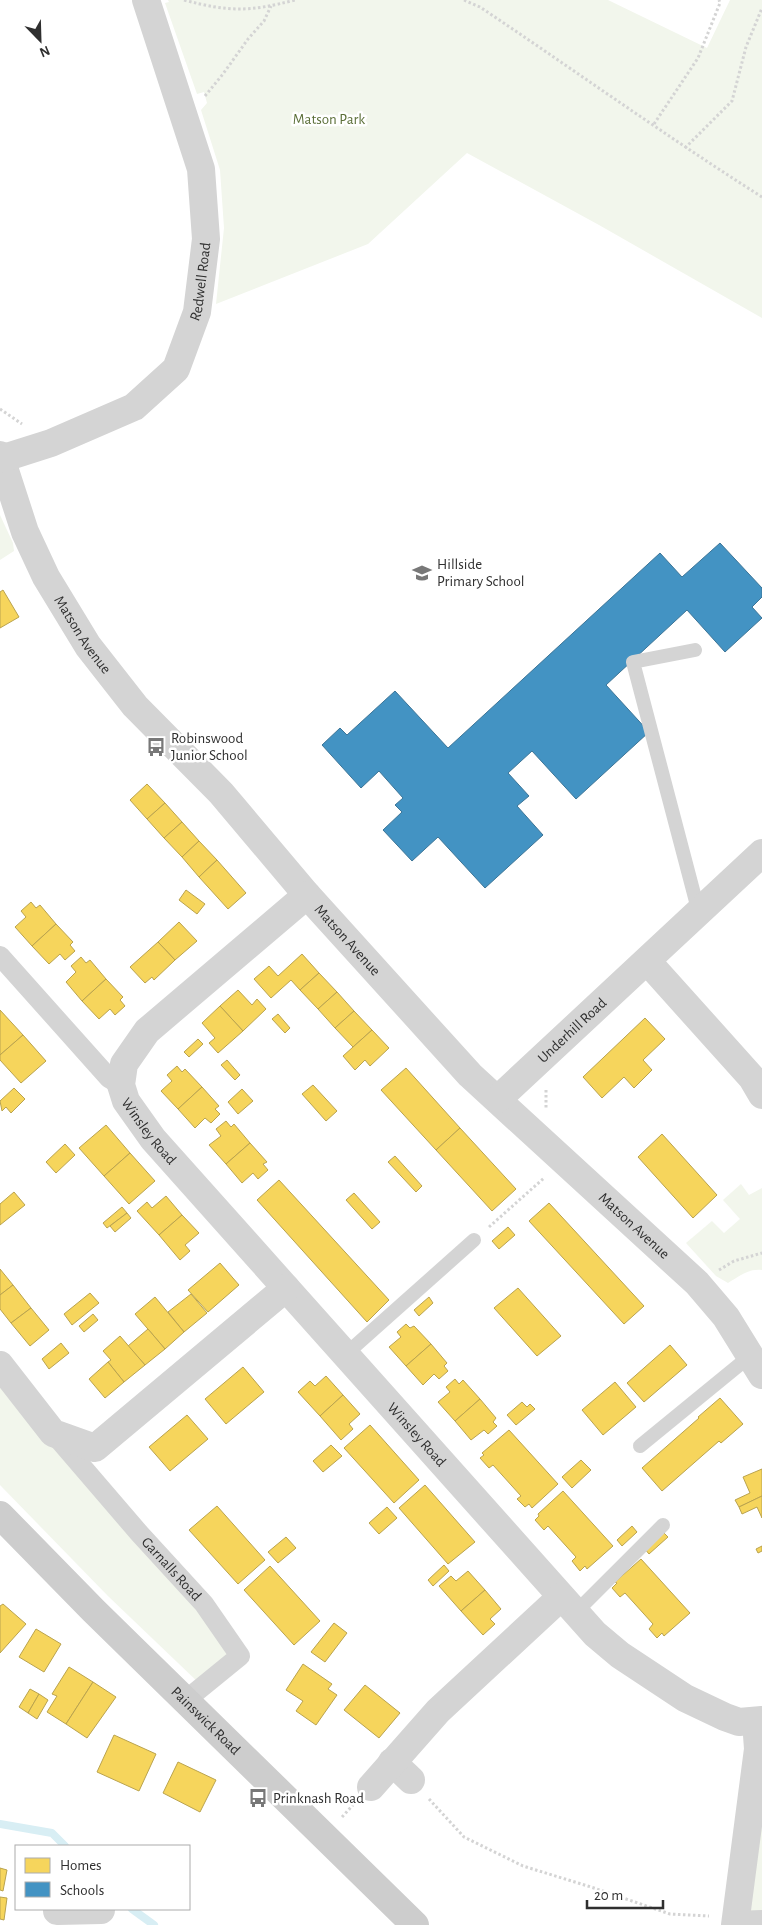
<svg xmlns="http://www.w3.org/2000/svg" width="762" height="1925" viewBox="0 0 762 1925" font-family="'Alegreya Sans',sans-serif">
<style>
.green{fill:#f2f6ec}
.homes{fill:#f6d55c;stroke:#baa34e}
.schools{fill:#4393c3;stroke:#3d7597}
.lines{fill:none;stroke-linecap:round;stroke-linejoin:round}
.stream{stroke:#d8eef4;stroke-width:8}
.path{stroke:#d4d4d4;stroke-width:3;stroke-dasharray:2.5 2.5;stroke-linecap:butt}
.service{stroke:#d4d4d4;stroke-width:14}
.pedestrian{stroke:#d4d4d4;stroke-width:20}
.minor{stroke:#d4d4d4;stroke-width:28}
.secondary{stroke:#cdcdcd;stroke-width:28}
.labels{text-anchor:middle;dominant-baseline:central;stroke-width:5;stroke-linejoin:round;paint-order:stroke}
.park-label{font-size:15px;fill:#5b6f38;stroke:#fff}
.street-label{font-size:15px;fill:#2f2f2f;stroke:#fff}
.poi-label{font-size:15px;fill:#2f2f2f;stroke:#fff;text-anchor:start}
</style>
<rect width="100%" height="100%" fill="#fff"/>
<g class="green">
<polygon points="168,0 608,0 707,48 730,0 762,0 762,318 599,225 467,153 368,244 216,304 224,228 220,170 201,110 207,103 204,92 197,94 165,3 169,2"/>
<polygon points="0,515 13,543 14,551 0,560"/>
<path d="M741,1184L749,1195L762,1188V1270C749,1268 738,1277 728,1283L716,1276L686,1243L712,1221L724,1233L740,1219L723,1200Z"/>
<polygon points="0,1365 240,1656 200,1684 108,1596 0,1485"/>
<polygon points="762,1749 762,1924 736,1916"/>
</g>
<g class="homes">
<polygon points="3,590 19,617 0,628 0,592"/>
<polygon points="147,784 165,803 147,819 130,800"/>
<polygon points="165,803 182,822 164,838 147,819"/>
<polygon points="182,822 199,841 182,857 164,838"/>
<polygon points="199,841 217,860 199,877 182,857"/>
<polygon points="217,860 246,893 228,909 199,877"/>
<polygon points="186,890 205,904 197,914 179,900"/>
<polygon points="31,902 36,908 40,905 56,924 32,946 15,927 26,917 21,911"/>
<polygon points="179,922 197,941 175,960 158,942"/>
<polygon points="56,924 73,942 70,945 75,951 65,960 60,954 49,964 32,946"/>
<polygon points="158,942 175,960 154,980 152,977 145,983 130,967"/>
<polygon points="302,954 319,973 300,990 291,980 271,998 254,979 269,966 278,976"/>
<polygon points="81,957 86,963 90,960 106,979 82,1001 66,982 76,972 71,966"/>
<polygon points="319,973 337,992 318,1009 300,990"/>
<polygon points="106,979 123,997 120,1000 125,1006 115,1015 110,1009 99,1019 82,1001"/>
<polygon points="238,990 252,1005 257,999 266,1009 243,1031 220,1006"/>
<polygon points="337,992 354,1011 335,1028 318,1009"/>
<polygon points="220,1006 243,1031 218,1053 209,1043 215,1038 202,1023"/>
<polygon points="0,1010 23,1035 0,1055"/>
<polygon points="354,1011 372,1030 353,1047 335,1028"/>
<polygon points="278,1014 290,1028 285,1033 272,1019"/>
<polygon points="645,1018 665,1039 643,1060 652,1070 634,1088 624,1077 602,1098 583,1077"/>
<polygon points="372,1030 389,1048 370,1066 365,1060 355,1070 343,1056"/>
<polygon points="23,1035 46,1061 21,1083 0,1060 0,1055"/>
<polygon points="198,1039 203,1044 189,1057 184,1052"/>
<polygon points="227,1060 240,1075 235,1080 221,1065"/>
<polygon points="177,1066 182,1072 185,1069 202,1087 178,1109 161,1091 172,1081 167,1075"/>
<polygon points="406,1068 460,1128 436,1150 381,1090"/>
<polygon points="313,1085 337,1111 326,1121 302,1094"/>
<polygon points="202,1087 219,1106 215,1109 220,1114 211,1123 205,1118 195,1128 178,1109"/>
<polygon points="14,1088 25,1099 11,1113 6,1107 2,1111 0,1101"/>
<polygon points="242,1089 253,1101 238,1114 228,1102"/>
<polygon points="226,1121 231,1127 234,1124 250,1143 226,1164 209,1145 221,1136 216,1129"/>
<polygon points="106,1125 130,1153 104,1176 79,1148"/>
<polygon points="460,1128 516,1189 492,1211 436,1150"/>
<polygon points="662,1134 717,1195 693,1218 638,1157"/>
<polygon points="250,1143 267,1162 263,1164 268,1170 258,1179 253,1173 242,1183 226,1164"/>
<polygon points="65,1144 75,1155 56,1173 46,1162"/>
<polygon points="130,1153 155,1181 129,1204 104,1176"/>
<polygon points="395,1156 422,1186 416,1192 388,1162"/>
<polygon points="279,1180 389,1300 367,1322 257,1200"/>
<polygon points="14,1192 25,1205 0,1225 0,1204"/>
<polygon points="354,1193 380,1222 372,1229 346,1200"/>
<polygon points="166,1196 182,1215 159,1235 137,1211 147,1202 152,1208"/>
<polygon points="549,1203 644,1306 624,1324 529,1221"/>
<polygon points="122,1207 127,1213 107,1228 103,1223"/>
<polygon points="127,1213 131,1218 115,1232 110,1226"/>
<polygon points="182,1215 199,1233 185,1245 190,1251 180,1260 159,1235"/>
<polygon points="508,1227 515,1235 499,1249 492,1241"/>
<polygon points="220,1263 239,1285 208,1312 188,1290"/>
<polygon points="0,1269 13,1285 0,1295"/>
<polygon points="13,1285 31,1308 11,1323 0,1309 0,1295"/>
<polygon points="518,1288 561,1336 537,1356 494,1308"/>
<polygon points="90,1293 99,1303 72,1325 64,1314"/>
<polygon points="191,1294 207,1313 184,1332 168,1312"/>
<polygon points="155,1297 184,1332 165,1349 135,1314"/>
<polygon points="429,1297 433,1303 419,1316 414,1310"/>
<polygon points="31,1308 49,1330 30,1346 11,1323"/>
<polygon points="93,1314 98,1320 84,1332 79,1326"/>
<polygon points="406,1324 410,1328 414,1326 431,1344 406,1366 389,1347 401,1337 397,1332"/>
<polygon points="148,1329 165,1349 145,1365 128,1346"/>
<polygon points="120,1336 145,1365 124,1382 108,1362 111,1360 103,1351"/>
<polygon points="61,1343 69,1353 49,1369 42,1359"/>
<polygon points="431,1344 447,1363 444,1366 448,1371 439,1379 434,1374 423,1385 406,1366"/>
<polygon points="670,1345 687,1365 644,1402 627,1383"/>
<polygon points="108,1362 124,1382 105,1398 89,1379"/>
<polygon points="243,1367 264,1392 226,1424 205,1399"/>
<polygon points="326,1376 343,1395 320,1416 298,1392 310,1381 315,1386"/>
<polygon points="455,1379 459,1384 463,1380 480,1399 455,1421 438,1402 450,1392 446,1387"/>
<polygon points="615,1382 636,1407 603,1435 582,1410"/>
<polygon points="343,1395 360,1414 349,1424 353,1429 341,1440 320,1416"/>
<polygon points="720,1398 743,1424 721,1443 719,1441 662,1491 642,1468 699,1418 698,1417"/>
<polygon points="480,1399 496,1418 493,1422 497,1426 488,1434 484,1430 471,1440 455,1421"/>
<polygon points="522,1402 527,1407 530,1404 535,1409 516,1425 507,1415"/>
<polygon points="187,1415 208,1439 170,1471 149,1447"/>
<polygon points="370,1425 419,1480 394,1503 344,1448"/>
<polygon points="509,1430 558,1484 532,1508 529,1504 525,1507 517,1499 521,1496 493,1465 489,1468 480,1458 484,1455 482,1453"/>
<polygon points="331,1445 342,1456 323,1472 313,1461"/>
<polygon points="581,1460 591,1470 572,1488 562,1477"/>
<polygon points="762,1469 762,1496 739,1507 735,1500 750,1493 743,1477"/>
<polygon points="425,1485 475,1542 448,1564 399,1508"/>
<polygon points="563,1491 613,1546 587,1569 585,1566 580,1571 572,1561 576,1557 548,1526 544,1530 535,1520 539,1516 538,1514"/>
<polygon points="762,1496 762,1518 757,1507 742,1514 739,1507"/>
<polygon points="217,1506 265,1560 238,1584 189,1530"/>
<polygon points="387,1507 397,1518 379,1534 369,1523"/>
<polygon points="632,1526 637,1532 622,1546 617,1540"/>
<polygon points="663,1532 668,1537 649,1554 644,1548"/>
<polygon points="286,1537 296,1548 278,1563 268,1552"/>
<polygon points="762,1546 762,1551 758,1553 756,1549"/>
<polygon points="641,1559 690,1613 664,1636 662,1633 657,1638 649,1629 653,1624 625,1593 620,1597 612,1588 617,1583 615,1582"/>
<polygon points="444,1565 449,1571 433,1586 428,1580"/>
<polygon points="270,1566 320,1621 294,1645 244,1590"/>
<polygon points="468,1571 485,1590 461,1611 439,1586 451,1576 456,1581"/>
<polygon points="485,1590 501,1609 490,1619 495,1624 483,1635 461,1611"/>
<polygon points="3,1604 26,1624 0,1653 0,1606"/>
<polygon points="334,1623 347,1633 325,1662 311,1652"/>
<polygon points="36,1629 61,1644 44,1672 19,1657"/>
<polygon points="303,1664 332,1684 328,1689 337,1695 316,1725 296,1711 303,1701 286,1690"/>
<polygon points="69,1667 93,1682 66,1724 47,1712 57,1696 52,1694"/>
<polygon points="93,1682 116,1697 87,1738 66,1724"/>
<polygon points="365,1685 400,1713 379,1738 344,1710"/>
<polygon points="30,1689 39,1694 28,1713 19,1707"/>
<polygon points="39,1694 48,1700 37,1719 28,1713"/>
<polygon points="114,1735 156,1754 139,1791 97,1772"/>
<polygon points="178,1762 216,1780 200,1812 163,1793"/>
<polygon points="0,1868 7,1870 3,1891 0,1890"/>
<polygon points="0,1897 7,1898 4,1920 0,1919"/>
</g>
<polygon class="schools" points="720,543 762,588 762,597 752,607 762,618 725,652 687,610 606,685 649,732 576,799 532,751 508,773 529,796 517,806 543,835 485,888 438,837 412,861 383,830 402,812 395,805 403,798 379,771 361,788 322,745 340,728 347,735 395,691 448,748 660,553 682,577"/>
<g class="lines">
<g class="stream">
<polyline points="0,1824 52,1833 65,1846"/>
<polyline points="132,1909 154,1925"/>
</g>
<g class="path">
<path d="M184,0C229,12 249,12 295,0"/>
<path d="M464,0L480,7C574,70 666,136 762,197"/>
<polyline points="205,96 223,74 248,39 264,21 271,6"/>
<polyline points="654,124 698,58 720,3 719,0"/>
<polyline points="685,148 732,101 746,47 762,8"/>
<polyline points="0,409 22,424"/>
<polyline points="546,1090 546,1109"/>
<polyline points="489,1227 544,1178"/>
<polyline points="719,1270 734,1261 762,1253"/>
<polyline points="429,1799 464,1837 523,1866 591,1887 670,1914 709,1916"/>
<polyline points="342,1817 353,1805"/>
</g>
<g class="service">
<polyline points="695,650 633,662 699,913"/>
<polyline points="346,1354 474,1240"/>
<polyline points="640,1446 750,1356"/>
<polyline points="575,1613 663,1525"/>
</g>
<g class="pedestrian">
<polyline points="0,956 109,1078 121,1085"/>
<path id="s1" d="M54,1434L139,1533L204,1604L240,1656L186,1700"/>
</g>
<g class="minor">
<path id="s2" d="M0,455L25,532L46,577L88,646L135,706L221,793L307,895L470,1075L697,1283L726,1317L762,1375"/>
<path id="s3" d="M1,459L51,443L134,407L176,369L197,312L206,239L201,169L146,0"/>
<path id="s4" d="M307,895L147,1031L124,1064L121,1085L126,1101L153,1139L595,1634L620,1655L685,1698L725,1717L739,1722L762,1720"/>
<polyline points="647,961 752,1078 762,1095"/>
<path id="s5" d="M498,1099L762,853"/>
<polyline points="0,1365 53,1433 95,1448 286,1288"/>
<polyline points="756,1721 758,1749 735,1925 762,1924"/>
<polyline points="392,1762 411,1780"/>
<polyline points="371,1787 438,1711 561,1597"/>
<polyline points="57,1911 101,1910"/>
</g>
<path class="secondary" id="s6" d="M0,1515L94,1611L415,1925"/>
</g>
<defs>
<g id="school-bare" transform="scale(1.5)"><path d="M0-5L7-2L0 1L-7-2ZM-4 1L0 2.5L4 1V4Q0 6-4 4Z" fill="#787878" stroke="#fff" stroke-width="2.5" paint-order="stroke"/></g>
<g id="bus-bare" transform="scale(1.5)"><path d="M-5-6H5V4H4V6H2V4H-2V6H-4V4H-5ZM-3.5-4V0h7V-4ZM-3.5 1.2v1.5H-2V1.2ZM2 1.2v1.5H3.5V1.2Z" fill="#787878" stroke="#fff" stroke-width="2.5" paint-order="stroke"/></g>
</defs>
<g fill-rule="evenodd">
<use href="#school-bare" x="422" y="573"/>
<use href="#bus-bare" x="156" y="747"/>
<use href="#bus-bare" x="258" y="1798"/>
</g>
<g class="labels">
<g class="park-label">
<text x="329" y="119">Matson Park</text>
</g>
<g class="street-label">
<text stroke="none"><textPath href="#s3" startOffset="291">Redwell Road</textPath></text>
<text stroke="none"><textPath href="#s2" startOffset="199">Matson Avenue</textPath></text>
<text stroke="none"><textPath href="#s2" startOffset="604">Matson Avenue</textPath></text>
<text stroke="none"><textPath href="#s5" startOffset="101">Underhill Road</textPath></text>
<text stroke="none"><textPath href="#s4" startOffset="326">Winsley Road</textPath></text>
<text stroke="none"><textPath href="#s2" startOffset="1009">Matson Avenue</textPath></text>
<text stroke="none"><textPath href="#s4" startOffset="731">Winsley Road</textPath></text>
<text stroke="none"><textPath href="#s1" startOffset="179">Garnalls Road</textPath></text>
<text stroke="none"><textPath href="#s6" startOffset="291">Painswick Road</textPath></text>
</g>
<g class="poi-label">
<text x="437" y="564">Hillside<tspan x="437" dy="17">Primary School</tspan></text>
<text x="171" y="738">Robinswood<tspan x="171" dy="17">Junior School</tspan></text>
<text x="273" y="1798">Prinknash Road</text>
</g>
</g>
<rect x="15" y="1845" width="175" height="65" fill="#ffffff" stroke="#acacac"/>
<rect x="25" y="1858" width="25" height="15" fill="#f6d55c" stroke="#acacac"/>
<text x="60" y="1870" font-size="15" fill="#2f2f2f">Homes</text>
<rect x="25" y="1882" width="25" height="15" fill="#4393c3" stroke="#acacac"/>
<text x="60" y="1895" font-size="15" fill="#2f2f2f">Schools</text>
<g transform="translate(40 40) rotate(157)" stroke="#ffffff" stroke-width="4" paint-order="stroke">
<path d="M0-4L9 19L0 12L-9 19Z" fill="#2f2f2f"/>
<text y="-8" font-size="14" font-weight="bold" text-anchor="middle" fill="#2f2f2f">N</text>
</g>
<path d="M587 1900v8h76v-8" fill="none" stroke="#2f2f2f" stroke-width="2.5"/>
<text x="594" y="1900" font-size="15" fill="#2f2f2f" stroke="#ffffff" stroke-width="4" paint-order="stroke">20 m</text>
</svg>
